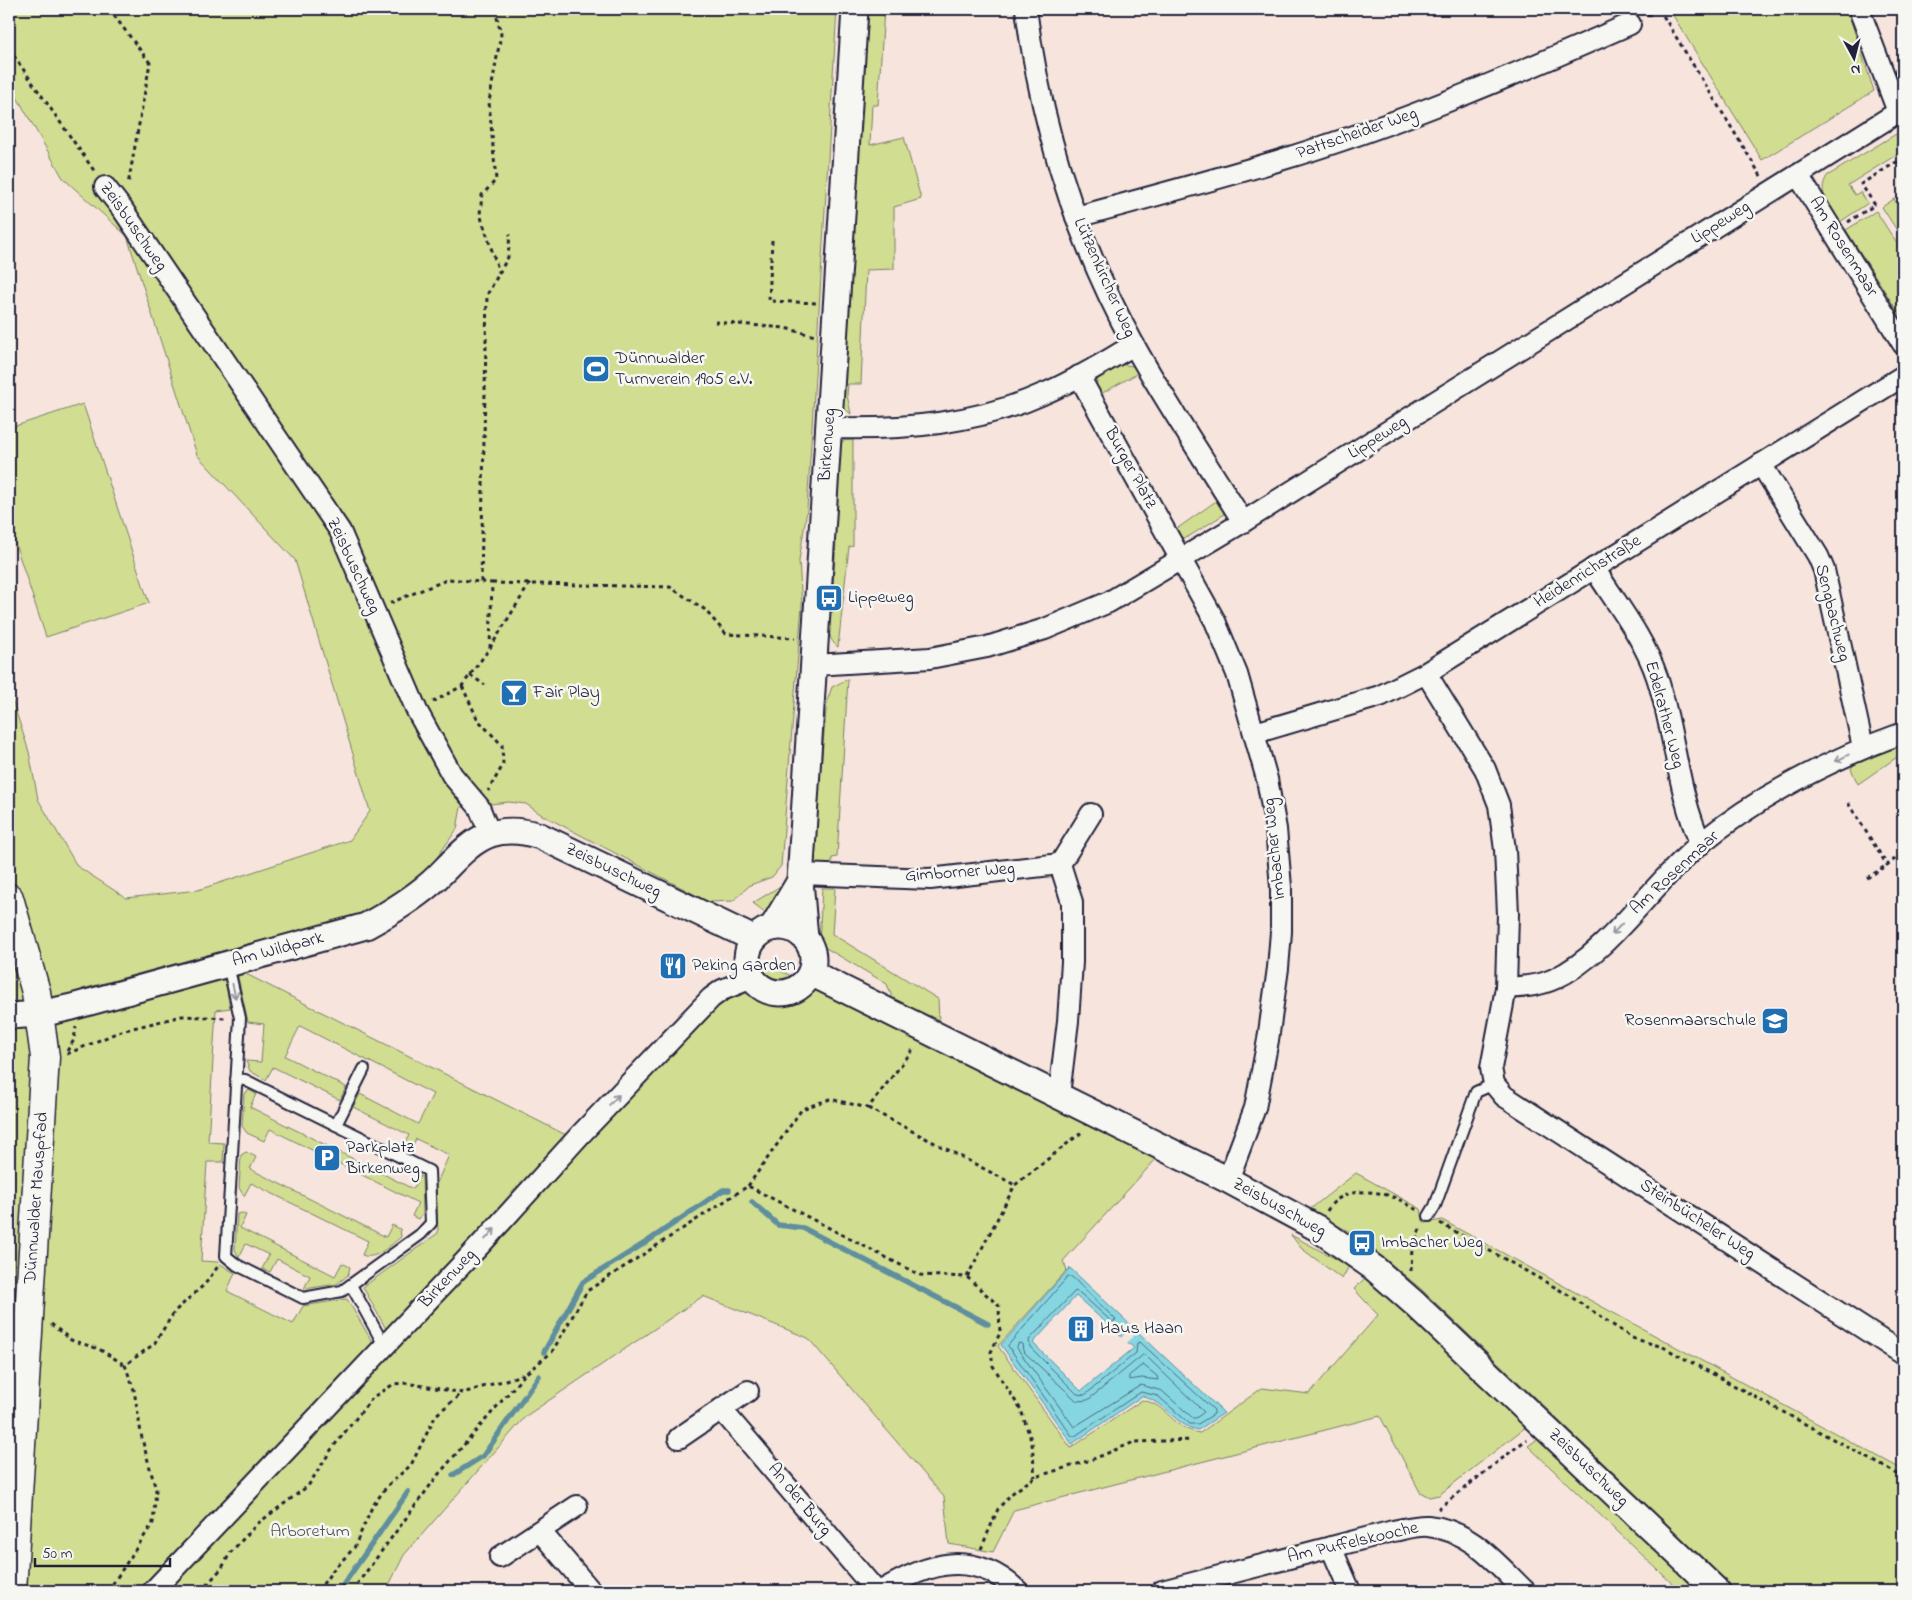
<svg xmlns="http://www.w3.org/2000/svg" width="1912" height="1600" viewBox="0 0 1912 1600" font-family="'Indie Flower',sans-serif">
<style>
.green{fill:#d1dd90;stroke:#7a8066}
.water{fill:#86d6e1;stroke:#5e8e9f;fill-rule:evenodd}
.pier{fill:#f6e4dd}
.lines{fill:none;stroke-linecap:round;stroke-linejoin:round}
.shore{stroke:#4a6a7d;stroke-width:1}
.stream{stroke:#5e8e9f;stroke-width:5.5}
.service-casing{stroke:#22223b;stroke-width:14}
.minor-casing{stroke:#22223b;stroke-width:24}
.tertiary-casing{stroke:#22223b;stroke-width:29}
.secondary-casing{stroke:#22223b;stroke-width:31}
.path{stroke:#22223b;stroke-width:3;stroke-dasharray:4 4;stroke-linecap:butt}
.service{stroke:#f6f6f2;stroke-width:10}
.minor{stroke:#f6f6f2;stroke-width:20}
.tertiary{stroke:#f6f6f2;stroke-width:25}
.secondary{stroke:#f6f6f2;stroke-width:28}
.oneway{stroke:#9797a0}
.labels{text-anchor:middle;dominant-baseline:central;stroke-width:5;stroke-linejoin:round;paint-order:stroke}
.street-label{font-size:18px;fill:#22223b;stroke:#f6f6f2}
.poi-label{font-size:18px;fill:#22223b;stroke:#f6f6f2;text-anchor:start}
.park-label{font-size:18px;fill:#4e5150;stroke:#f6f6f2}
</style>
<rect width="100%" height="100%" fill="#f6e4dd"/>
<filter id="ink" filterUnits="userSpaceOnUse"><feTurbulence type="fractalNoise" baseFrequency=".02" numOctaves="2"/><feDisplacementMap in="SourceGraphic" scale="10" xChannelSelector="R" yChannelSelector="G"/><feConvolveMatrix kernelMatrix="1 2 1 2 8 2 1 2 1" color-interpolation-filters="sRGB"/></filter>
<g filter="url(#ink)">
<g class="green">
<path d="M9,9H837L807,510L799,561L802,605L781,866L772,877L750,885L733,901L709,902L542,815L526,804L509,802L461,807L457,829L433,863L395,897L363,913L82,989L221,976L225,981L230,1008L216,1010L208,1142L224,1143L223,1162H207L201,1261L217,1262L235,1273L227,1291L293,1324L303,1306L347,1299L373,1343L386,1329L363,1287L438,1233L436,1185L449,1155L416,1139L409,1152L402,1149L409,1135L353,1107L360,1094L418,1124L433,1094L300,1026L285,1056L346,1087L340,1100L273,1067L266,1080L250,1071L246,1061L261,1062L264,1024L248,1022L238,977L240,971L584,1144L759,960L1157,1158L1063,1261L1067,1270L998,1346L1071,1448L1142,1400C1169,1405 1172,1429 1200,1433L1262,1388L1309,1394L1378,1315L1354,1289L1366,1277L1527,1426L1439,1495L1429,1497L1420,1492L1380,1416L1014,1510L993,1552L949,1544L944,1497L808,1338L703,1296L526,1416L404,1555L386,1591H9V690L29,752L38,799L77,866L126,898L198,890L350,840L370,811L295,560L197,455L127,236L63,178L9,83Z"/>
<polygon points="864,9 884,9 878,105 872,105 870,145 904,137 921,199 894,207 894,269 866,270 861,384 848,384 847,395 851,414 840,405"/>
<polygon points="1669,9 1847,9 1874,91 1762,160"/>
<path d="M1896,134L1900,141L1896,144L1901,152L1848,185L1855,195L1860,192L1868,203L1840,222C1831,207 1816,194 1827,176Z"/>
<polygon points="1894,199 1903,214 1903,229 1898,232 1882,207"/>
<polygon points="1876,211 1903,253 1903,320 1846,230"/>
<polygon points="1117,364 1133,366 1140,372 1099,395 1096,386 1098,378"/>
<polygon points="83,404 149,603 46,637 9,525 9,428"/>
<path d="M845,440H853V546L849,547L838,647C826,638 829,625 830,612H833L834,601H832L836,543L831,536L837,446Z"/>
<polygon points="1219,499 1224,510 1223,515 1188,537 1183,538 1175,530"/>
<polygon points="848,679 837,857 832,858 831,875 818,874 812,863 827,701 832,687"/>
<polygon points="1903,742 1903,753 1858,784 1851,769 1856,760"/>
<polygon points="782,885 766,913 753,903"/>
<polygon points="822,888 835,888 832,934 938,999 939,1020 893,1000 887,984 819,944"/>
<polygon points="249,1090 256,1094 250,1107 413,1189 420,1176 422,1177 423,1213 418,1219 412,1216 418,1203 270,1129 264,1141 247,1133 242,1126 244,1094"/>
<path d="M246,1152L256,1157L250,1169L386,1237L392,1225L400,1229L401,1237C390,1245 376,1261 362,1255L368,1241L251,1183L244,1196L239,1188L241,1155Z"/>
<polygon points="1356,1173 1421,1209 1423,1221 1426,1223 1442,1220 1903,1470 1903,1591 1737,1591 1421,1289 1359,1237 1309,1210"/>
<polygon points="242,1213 246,1215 240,1228 335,1276 342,1263 350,1267 348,1275 337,1284 304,1289 310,1276 277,1259 270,1272 262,1269 269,1255 246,1244 239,1257 235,1250 237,1214"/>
<polygon points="1291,1235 1349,1266 1342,1279 1301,1248"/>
<polygon points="1542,1436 1706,1591 1680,1591 1528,1446"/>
</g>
<path class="water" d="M1070,1268L1224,1413L1198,1430C1175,1426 1167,1403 1142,1396L1072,1444L1001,1345ZM1076,1296L1134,1348L1081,1391L1033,1343Z"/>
<polygon class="pier" points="1134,1325 1139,1330 1127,1343 1121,1338"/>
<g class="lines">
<g class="shore">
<polygon points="1068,1277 1072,1277 1116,1320 1112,1322 1080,1293 1075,1291 1029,1340 1030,1347 1077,1394 1085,1395 1136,1353 1137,1343 1140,1342 1214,1410 1214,1414 1198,1424 1190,1424 1158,1396 1141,1392 1075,1436 1072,1436 1008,1346"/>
<polygon points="1019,1343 1022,1344 1023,1351 1077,1401 1088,1400 1144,1354 1204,1412 1196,1418 1193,1418 1162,1391 1141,1385 1074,1427 1017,1348"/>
<polygon points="1143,1365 1157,1376 1158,1380 1142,1378 1129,1380 1129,1376"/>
</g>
<g class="stream">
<polyline points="752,1202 778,1225 803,1228 988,1324"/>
<polyline points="544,1352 583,1282 648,1241 723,1190 729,1190"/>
<polyline points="453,1475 483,1456 539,1376"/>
<polyline points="339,1591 408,1492"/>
</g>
<g class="service-casing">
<g id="service">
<polyline points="228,965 240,1018 226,1256 237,1265 303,1298 342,1291 421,1234 431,1223 429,1171 245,1080 236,1079"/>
<polyline points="336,1125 364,1069"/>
<polyline points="1429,1216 1435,1206 1476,1092 1494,1084"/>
<polyline points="351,1285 385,1347"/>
</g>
</g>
<g class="minor-casing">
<g id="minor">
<path d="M1026,9C1041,126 1077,241 1134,345C1167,405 1207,463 1243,522"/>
<polyline points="1859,9 1898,112"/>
<polyline points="1798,175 1903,344"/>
<polyline points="105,187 123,210 340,531 417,711 452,775 479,807 490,834"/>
<path d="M1076,217C1143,199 1210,181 1277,161C1398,125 1514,75 1630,24"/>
<polyline points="1079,376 1215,621 1237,674 1267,779 1276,829 1281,887 1281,932 1278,968 1268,1040 1255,1108 1228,1180"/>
<path d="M830,428C903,430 976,424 1043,394C1075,381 1104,362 1134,345"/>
<polyline points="1761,464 1818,556 1824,570 1863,747"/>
<path d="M1594,568C1616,603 1644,638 1657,677C1675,732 1677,791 1701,844"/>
<polyline points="814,665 930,658 987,647 1045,629 1109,602 1243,522 1903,109"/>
<polyline points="1426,673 1485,769 1499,805 1505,850 1508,914 1506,988 1491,1068 1494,1084 1504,1096 1903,1354"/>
<polyline points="1255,733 1380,696 1426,673 1903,376"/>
<polyline points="801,874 930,879 1060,864"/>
<path d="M1506,988C1522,987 1539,986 1554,979C1609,954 1653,882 1701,843C1759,796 1833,758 1903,733"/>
<polyline points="1059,1095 1068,1021 1072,962 1072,902 1060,864 1091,814"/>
<polyline points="721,1409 876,1591"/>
<polyline points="679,1438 748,1391"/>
<polyline points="540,1531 591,1591"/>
<polyline points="1331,1547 1350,1591"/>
<polyline points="500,1557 577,1506"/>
<polyline points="153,1591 483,1242 580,1135 711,998 722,990 752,978"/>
<path d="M881,1591C928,1563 972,1548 1018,1591"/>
<path d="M1162,1591L1393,1531C1404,1529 1417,1525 1428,1526C1470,1530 1496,1563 1525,1591"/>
</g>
</g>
<g class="tertiary-casing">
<g id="tertiary">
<circle cx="780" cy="960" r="33"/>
<polyline points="772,928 800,881"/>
<polyline points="805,938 800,881 855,9"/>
<polyline points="811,973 1228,1180 1317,1228 1374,1268 1415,1304 1717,1591"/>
<path d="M9,1016L40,1014L72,1007L366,926C390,913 410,901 431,883C449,867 467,842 491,834C507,829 524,831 540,836L754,939"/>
</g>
</g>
<g class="secondary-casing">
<polyline id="secondary" points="9,898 36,992 45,1057 12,1591"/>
</g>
<g class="path">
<polyline points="109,9 150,63 128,185"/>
<polyline points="495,9 501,34 489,102 496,180 482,195 480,214 499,272"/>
<polyline points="1659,9 1761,176"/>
<polyline points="1647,16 1660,10"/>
<polyline points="9,49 95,172"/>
<polyline points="1848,222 1875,205 1861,184 1903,158"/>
<polyline points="772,240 769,301 817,303"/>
<polyline points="715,322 785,328 815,336"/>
<polyline points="481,582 487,295 508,257 510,234"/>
<polyline points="492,583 670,587 704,609 726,634 795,638"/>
<polyline points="390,603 449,579 492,583 490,648"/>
<polyline points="470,675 485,685"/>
<polyline points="462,686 478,720 502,745 503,765 488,791"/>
<polyline points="433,702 462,686 490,648 530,583"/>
<polyline points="1848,803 1887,865 1903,853"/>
<polyline points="1867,878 1887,865"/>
<polyline points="67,1051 74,1040 76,1027"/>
<polyline points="67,1054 121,1031 182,1016 227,1018"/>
<polyline points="868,1108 1015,1185"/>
<polyline points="748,1186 802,1109 830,1099 868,1108 915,1047"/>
<path d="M1327,1211C1339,1188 1372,1189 1393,1197C1401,1200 1410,1206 1417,1210"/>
<polyline points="1440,1223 1567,1294 1632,1338 1663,1347 1903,1477"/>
<polyline points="1411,1271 1412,1247 1421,1227"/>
<polyline points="967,1277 1015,1185 1082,1132"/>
<polyline points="51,1324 71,1340 99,1349 125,1365"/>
<polyline points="1438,1509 1527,1439"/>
<polyline points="981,1549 998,1509 1011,1494 1035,1477 1091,1460 1134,1442 1192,1440"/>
<polyline points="108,1591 153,1523 156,1490 142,1439 134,1390 125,1365 154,1344 175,1311 205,1284 219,1265"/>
<polyline points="201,1591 222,1568 230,1553 257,1524 308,1486 333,1447 373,1397 394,1384 406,1383 463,1393 525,1374"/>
<polyline points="318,1591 333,1570 354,1548 372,1507 387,1486 411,1465 436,1415 462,1393"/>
<polyline points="352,1591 438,1475 525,1374 552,1352 587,1291 748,1186 920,1275 967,1277 999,1306 1000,1333 991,1352 993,1366 1021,1410 1032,1443 1035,1477"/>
</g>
<use href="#service" class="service"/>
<use href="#minor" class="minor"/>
<use href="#tertiary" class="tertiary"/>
<use href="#secondary" class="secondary"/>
</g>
<defs><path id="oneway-shaft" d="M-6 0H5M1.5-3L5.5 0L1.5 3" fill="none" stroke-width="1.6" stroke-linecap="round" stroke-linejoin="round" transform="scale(1.25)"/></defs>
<g class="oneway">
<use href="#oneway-shaft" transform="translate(1842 758) rotate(153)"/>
<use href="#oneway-shaft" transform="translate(1617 929) rotate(133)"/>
<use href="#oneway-shaft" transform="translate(234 991) rotate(78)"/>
<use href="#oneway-shaft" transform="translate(614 1100) rotate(-46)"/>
<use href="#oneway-shaft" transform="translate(490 1234) rotate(-48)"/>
</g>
</g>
<defs>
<g id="stadium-square" transform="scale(1.4375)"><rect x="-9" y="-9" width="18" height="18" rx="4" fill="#1f6fb2" stroke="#f6f6f2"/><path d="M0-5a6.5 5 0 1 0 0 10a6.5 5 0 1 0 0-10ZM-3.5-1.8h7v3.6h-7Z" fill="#fff"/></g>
<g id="bus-square" transform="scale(1.4375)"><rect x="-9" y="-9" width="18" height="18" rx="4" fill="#1f6fb2" stroke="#f6f6f2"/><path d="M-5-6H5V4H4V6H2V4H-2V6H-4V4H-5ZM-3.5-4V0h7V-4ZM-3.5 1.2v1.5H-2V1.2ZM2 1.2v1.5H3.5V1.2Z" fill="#fff"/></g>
<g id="bar-square" transform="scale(1.4375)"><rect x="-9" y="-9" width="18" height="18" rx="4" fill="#1f6fb2" stroke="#f6f6f2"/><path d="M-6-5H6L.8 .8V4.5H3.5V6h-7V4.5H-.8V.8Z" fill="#fff"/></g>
<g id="restaurant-square" transform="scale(1.4375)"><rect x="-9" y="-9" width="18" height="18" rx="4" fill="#1f6fb2" stroke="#f6f6f2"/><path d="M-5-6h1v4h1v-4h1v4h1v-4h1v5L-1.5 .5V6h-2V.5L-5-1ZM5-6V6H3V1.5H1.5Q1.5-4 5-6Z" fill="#fff"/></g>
<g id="school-square" transform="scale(1.4375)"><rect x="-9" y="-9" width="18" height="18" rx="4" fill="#1f6fb2" stroke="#f6f6f2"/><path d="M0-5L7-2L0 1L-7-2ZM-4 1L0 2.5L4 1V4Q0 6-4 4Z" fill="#fff"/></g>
<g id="parking-square" transform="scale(1.4375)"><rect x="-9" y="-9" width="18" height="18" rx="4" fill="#1f6fb2" stroke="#f6f6f2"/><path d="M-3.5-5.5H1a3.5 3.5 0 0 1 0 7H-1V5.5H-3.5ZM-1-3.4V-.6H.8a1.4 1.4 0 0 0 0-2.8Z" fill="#fff"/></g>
<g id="building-square" transform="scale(1.4375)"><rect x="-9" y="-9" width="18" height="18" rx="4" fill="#1f6fb2" stroke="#f6f6f2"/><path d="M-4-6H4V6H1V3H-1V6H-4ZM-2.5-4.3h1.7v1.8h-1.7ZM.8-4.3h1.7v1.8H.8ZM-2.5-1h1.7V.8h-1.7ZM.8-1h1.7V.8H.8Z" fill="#fff"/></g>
</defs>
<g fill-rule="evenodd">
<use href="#stadium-square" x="596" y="369"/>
<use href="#bus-square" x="829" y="598"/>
<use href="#bar-square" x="514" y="693"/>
<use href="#restaurant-square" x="673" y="966"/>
<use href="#school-square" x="1775" y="1021"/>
<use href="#parking-square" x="327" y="1158"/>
<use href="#bus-square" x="1362" y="1243"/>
<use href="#building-square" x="1081" y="1329"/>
</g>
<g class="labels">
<g class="street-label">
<text transform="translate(1357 134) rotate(-19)">Pattscheider Weg</text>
<text transform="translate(1721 223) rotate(-32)">Lippeweg</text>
<text transform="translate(133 227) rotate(55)">Zeisbuschweg</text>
<text transform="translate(1843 247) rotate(58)">Am Rosenmaar</text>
<text transform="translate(1104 278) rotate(66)">Lützenkircher Weg</text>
<text transform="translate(1378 438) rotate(-32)">Lippeweg</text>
<text transform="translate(828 445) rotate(-86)">Birkenweg</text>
<text transform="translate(1130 468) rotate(61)">Burger Platz</text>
<text transform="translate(353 566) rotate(65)">Zeisbuschweg</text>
<text transform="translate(1588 572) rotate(-32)">Heidenrichstraße</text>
<text transform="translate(1832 613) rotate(76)">Sengbachweg</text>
<text transform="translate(1664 715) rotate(75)">Edelrather Weg</text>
<text transform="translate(1275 849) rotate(-96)">Imbacher Weg</text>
<text transform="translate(613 871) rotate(26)">Zeisbuschweg</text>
<text transform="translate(960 873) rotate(-4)">Gimborner Weg</text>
<text transform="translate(1675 873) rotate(-43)">Am Rosenmaar</text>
<text transform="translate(278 950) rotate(-15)">Am Wildpark</text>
<text transform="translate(37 1198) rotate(-86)">Dünnwalder Mauspfad</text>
<text transform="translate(1279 1208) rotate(29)">Zeisbuschweg</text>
<text transform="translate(1697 1220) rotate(33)">Steinbücheler Weg</text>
<text transform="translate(448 1279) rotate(-47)">Birkenweg</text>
<text transform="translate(1588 1468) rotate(44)">Zeisbuschweg</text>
<text transform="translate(799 1500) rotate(50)">An der Burg</text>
<text transform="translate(1353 1543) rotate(-13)">Am Puffelskooche</text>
</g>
<g class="poi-label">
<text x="615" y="359">Dünnwalder<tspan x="615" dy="21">Turnverein 1905 e.V.</tspan></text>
<text x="848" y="598">Lippeweg</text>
<text x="533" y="693">Fair Play</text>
<text x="692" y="966">Peking Garden</text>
<text x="1756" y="1021" text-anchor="end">Rosenmaarschule</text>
<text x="346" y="1148">Parkplatz<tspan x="346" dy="21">Birkenweg</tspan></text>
<text x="1381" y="1243">Imbacher Weg</text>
<text x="1100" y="1329">Haus Haan</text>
</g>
<g class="park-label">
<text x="310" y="1532">Arboretum</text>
</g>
</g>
<rect width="1912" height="1600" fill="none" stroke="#f6f6f2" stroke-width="30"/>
<rect x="15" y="15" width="1882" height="1570" fill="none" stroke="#22223b" stroke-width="2" filter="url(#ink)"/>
<g transform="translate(1854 58) rotate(173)" stroke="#f6f6f2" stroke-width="4" paint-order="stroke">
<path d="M0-4L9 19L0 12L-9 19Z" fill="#22223b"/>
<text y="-8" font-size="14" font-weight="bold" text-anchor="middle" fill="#22223b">N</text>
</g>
<path d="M35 1558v8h135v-8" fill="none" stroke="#22223b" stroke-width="2.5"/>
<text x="42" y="1558" font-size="15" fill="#22223b" stroke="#f6f6f2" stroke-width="4" paint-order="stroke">50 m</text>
</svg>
